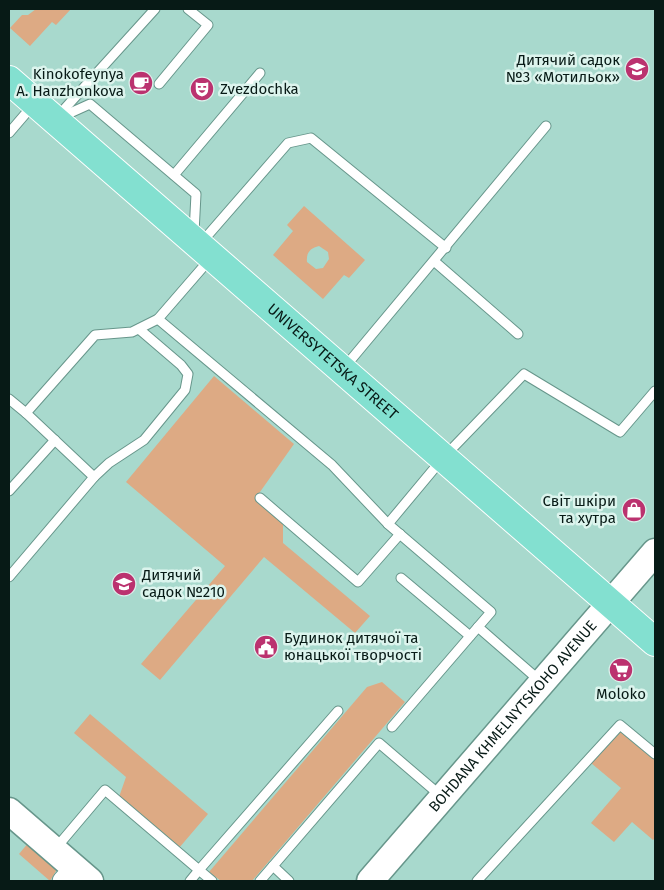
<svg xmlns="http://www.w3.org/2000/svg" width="664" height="890" viewBox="0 0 664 890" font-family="'Fira Sans',sans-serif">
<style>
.green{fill:#ddaa84;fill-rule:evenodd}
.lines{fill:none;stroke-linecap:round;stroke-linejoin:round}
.lane-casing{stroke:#67968b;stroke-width:11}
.street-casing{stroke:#67968b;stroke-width:21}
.secondary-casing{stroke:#67968b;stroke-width:29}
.primary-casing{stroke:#fff;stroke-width:30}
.lane{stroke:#fff;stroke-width:9}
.street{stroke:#fff;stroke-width:19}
.secondary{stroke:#fff;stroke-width:26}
.primary{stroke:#83e0d0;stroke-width:28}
.labels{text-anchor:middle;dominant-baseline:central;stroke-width:5;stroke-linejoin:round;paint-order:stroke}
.poi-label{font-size:15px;fill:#071a16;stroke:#dcf4ed;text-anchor:end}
.street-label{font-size:15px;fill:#071a16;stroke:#dcf4ed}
</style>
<rect width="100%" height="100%" fill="#a8d9cd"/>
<g class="green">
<polygon points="36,9 71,9 56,25 52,22 30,46 10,28 22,15 28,15"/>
<path d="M304,206L365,260L349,278L344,275L323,299L273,255L293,231L287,225ZM319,246L328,252L329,259L323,268L316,269L307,262C306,253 310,248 319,246Z"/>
<polygon points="214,376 294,444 255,499 283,523 283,543 370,616 355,633 264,557 160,680 141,664 225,566 126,482"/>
<polygon points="382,682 405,702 252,881 221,881 209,872 367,687"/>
<polygon points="90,714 208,814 179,848 119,797 126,777 74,733"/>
<polygon points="621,729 655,758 655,838 653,840 632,822 614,842 591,823 621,788 591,763"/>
<polygon points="29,842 55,865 56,871 50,881 19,854"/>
</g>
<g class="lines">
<g class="lane-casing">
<g id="lane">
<polyline points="159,84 208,25 188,9"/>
<polyline points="58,116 155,9"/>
<polyline points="59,118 90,104 196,194 194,233"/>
<polyline points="9,133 33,105"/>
<polyline points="174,175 260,73"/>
<polyline points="201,243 288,143 311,138 446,248"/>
<polyline points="434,261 518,334"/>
<polyline points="158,319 332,465 388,524"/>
<polyline points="344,368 546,126"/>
<polyline points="9,399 26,413 95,335 132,332 158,319 210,259"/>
<polyline points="26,413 94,477 109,463 144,440 185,390 188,374 181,365 139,329"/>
<polyline points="9,491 55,440"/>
<polyline points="260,498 358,582 400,534"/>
<polyline points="9,577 94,477"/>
<polyline points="401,578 470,636"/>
<polyline points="540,681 478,627 491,612 388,524 443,458 524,374 620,432 655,391"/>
<polyline points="392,727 478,627"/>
<polyline points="56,848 105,790 199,870 338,711"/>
<polyline points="273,866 379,743 441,796"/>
<polyline points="190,881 199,870 212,881"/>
<polyline points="260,881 273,866 289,881"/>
<polyline points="477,881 620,725 655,754"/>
</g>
</g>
<g class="street-casing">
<polyline id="street" points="62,881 74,868"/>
</g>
<g class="secondary-casing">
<g id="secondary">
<polyline points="9,811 90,881"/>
<path id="s1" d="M370,881L655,552"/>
</g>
</g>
<g class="primary-casing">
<g id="primary">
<path id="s2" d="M9,80L655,642"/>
</g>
</g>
<use href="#lane" class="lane"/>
<use href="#street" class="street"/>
<use href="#secondary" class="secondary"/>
<use href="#primary" class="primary"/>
</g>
<defs>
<g id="school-disc" transform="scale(1.25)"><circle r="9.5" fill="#bb326f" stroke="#dcf4ed"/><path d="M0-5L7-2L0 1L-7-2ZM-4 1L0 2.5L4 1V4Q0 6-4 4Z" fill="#fff"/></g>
<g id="cafe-disc" transform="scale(1.25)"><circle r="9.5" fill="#bb326f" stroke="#dcf4ed"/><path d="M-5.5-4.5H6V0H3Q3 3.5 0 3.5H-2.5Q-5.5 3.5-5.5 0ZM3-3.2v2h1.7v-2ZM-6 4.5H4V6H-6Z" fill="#fff"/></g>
<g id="theatre-disc" transform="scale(1.25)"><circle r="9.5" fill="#bb326f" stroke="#dcf4ed"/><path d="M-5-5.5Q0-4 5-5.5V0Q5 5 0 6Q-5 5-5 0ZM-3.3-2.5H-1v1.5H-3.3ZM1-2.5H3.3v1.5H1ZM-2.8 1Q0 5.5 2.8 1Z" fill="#fff"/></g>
<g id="shop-disc" transform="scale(1.25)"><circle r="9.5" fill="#bb326f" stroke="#dcf4ed"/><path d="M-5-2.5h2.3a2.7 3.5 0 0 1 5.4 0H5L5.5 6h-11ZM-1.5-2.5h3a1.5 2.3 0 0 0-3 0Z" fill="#fff"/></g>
<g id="civic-disc" transform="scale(1.25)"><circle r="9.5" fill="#bb326f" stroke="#dcf4ed"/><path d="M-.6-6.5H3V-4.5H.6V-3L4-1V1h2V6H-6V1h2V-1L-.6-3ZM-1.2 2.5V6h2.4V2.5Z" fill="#fff"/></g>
<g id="supermarket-disc" transform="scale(1.25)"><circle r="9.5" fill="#bb326f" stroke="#dcf4ed"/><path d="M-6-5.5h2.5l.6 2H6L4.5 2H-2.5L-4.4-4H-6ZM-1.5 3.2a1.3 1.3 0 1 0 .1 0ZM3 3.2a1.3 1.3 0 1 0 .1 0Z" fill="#fff"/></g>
</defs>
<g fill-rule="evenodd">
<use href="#school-disc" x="637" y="69"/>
<use href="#cafe-disc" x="141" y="83"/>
<use href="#theatre-disc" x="202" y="89"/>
<use href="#shop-disc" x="634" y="510"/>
<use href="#school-disc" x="124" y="584"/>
<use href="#civic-disc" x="266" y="647"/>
<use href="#supermarket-disc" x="621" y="670"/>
</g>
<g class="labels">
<g class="poi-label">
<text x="620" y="60">Дитячий садок<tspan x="620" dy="17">№3 «Мотильок»</tspan></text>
<text x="124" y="74">Kinokofeynya<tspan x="124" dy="17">A. Hanzhonkova</tspan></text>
<text x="220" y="89" text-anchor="start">Zvezdochka</text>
<text x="616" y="501">Світ шкіри<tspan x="616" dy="17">та хутра</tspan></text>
<text x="142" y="575" text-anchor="start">Дитячий<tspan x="142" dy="17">садок №210</tspan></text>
<text x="284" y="638" text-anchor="start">Будинок дитячої та<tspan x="284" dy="17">юнацької творчості</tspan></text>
<text x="621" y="694" text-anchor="middle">Moloko</text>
</g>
<g class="street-label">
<text stroke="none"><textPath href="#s2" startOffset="429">UNIVERSYTETSKA STREET</textPath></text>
<text stroke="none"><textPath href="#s1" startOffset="218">BOHDANA KHMELNYTSKOHO AVENUE</textPath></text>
</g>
</g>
<rect width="664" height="890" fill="none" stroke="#071a16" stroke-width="20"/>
</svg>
